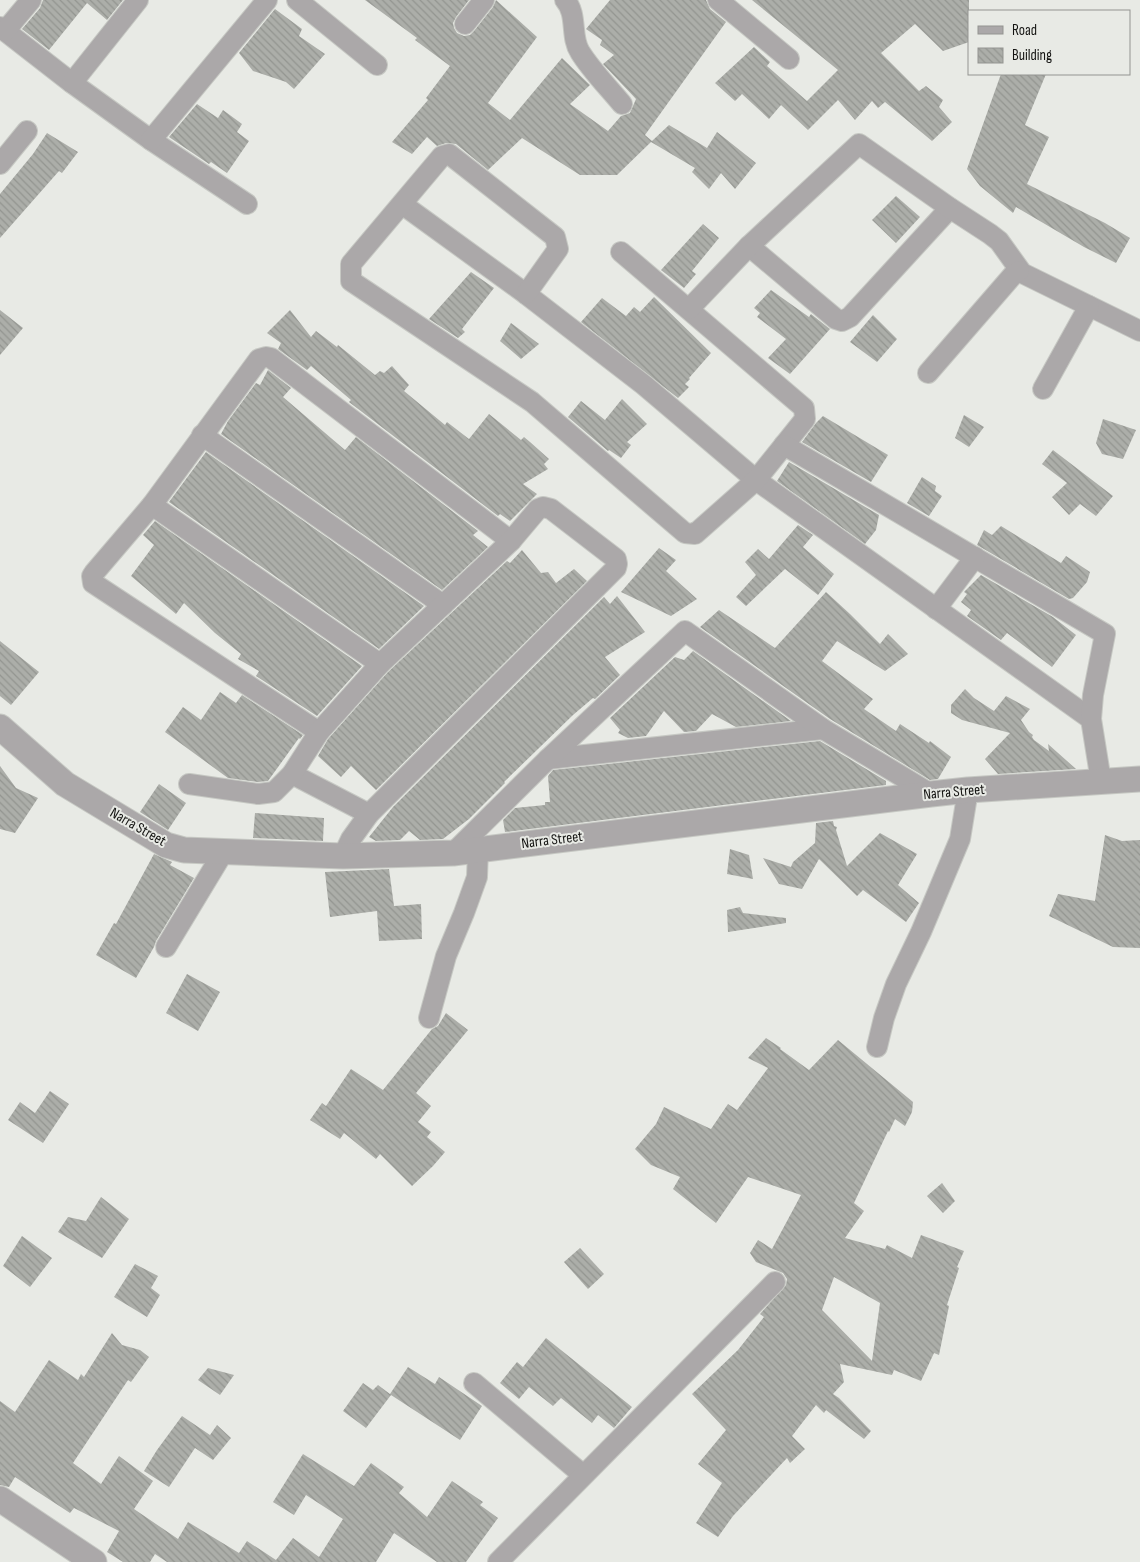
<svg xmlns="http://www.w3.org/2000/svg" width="1140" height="1562" viewBox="0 0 1140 1562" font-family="'Sofia Sans Condensed',sans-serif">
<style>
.building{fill:url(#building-back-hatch);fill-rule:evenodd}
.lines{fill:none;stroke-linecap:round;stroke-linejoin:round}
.minor-casing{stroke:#c6c8c3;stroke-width:22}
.tertiary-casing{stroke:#c6c8c3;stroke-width:27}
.minor{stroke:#aba8a9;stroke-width:20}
.tertiary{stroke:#aba8a9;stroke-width:25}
.labels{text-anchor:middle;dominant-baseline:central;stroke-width:4;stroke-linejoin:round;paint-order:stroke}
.street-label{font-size:15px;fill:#141412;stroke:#e8eae5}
</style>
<defs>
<pattern id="building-back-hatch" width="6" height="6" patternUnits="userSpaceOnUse" patternTransform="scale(1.25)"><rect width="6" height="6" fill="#acaea9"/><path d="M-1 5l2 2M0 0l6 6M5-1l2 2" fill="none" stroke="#939590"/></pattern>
</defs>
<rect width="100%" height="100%" fill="#e8eae5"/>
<g class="building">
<polygon points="43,0 123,0 107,20 87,3 49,50 22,29 40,8"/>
<polygon points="365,0 469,0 456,17 453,23 454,28 457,33 464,36 470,35 474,31 493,7 496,0 537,37 488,103 510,120 562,58 590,85 570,104 608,131 621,116 630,113 636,99 603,64 614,55 600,45 602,40 586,29 610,0 706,0 710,9 726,22 645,135 652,141 669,125 707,148 717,132 756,163 735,189 721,173 709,189 692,172 695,168 651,142 617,175 580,175 522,138 488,170 456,144 446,143 437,146 427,137 412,154 392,142 428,100 426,98 450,66 415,40 417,38"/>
<polygon points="752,0 969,0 969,42 943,51 915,24 881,53 919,91 926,86 943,100 939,107 952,122 932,141 885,102 878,108 872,101 855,120 838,100 808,130 781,105 769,119 742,94 735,101 715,83 754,47 770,62 767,66 807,101 838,70"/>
<polygon points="275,9 302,29 299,36 325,54 294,89 286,82 253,71 239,53"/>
<polygon points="1001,74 1046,74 1025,125 1049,137 1027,184 1105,223 1130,238 1116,263 1084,247 1016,207 1013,213 980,186 967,169"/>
<polygon points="197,104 218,118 223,110 242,124 237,132 249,141 227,173 211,162 209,164 169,137"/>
<polygon points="47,133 78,152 62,173 59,171 0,238 0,194 33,154"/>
<polygon points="896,196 920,217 896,243 872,220"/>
<polygon points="703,224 719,238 692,271 696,274 684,288 661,270"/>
<polygon points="471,272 494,288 462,329 465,332 458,338 429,319"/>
<polygon points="771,290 809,317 811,314 830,329 790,374 768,358 786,339 757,317 760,313 754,308"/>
<polygon points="654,297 711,353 689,378 690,379 685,384 689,387 678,398 581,322 602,298 626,316 634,307 640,312"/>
<polygon points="0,310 23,328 0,355"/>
<polygon points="290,310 311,337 316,331 337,347 338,345 375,375 380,371 384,373 392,366 409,385 404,391 445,425 447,422 469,439 489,414 521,440 524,437 530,442 549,459 544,464 548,469 523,484 537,494 510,521 500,514 498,516 349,402 351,400 311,366 307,370 278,349 281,343 267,333"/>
<polygon points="873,315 897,339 877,362 850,342"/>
<polygon points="511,323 539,344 521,359 500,341"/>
<polygon points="268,370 291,388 283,397 345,450 356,437 478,531 473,535 488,547 442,590 221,434 228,421 256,383 260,385"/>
<polygon points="622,399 647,424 627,442 631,445 621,458 609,450 608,451 568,417 581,401 605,420"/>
<polygon points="964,415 984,427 969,447 955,438"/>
<polygon points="823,416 888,455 871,482 802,442 816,423"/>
<polygon points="1103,419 1136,430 1123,459 1102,454 1096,443"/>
<polygon points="1053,450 1113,496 1096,516 1080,504 1069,515 1052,497 1067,483 1042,464"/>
<polygon points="206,452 424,606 379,649 169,502"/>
<polygon points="789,462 879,515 876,530 865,544 777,481"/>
<polygon points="922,477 936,486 935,491 942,496 929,516 907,503"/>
<polygon points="155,521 362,666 317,716 256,676 259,671 238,659 241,654 215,633 184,603 176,614 131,576 154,545 143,535"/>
<polygon points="798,525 813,535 803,547 834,574 818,595 785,569 746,606 736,597 756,575 745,562 758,549 769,559"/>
<polygon points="1001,526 1061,563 1066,556 1090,572 1087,582 1073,598 1069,599 977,545 984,530 992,535"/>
<polygon points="659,548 676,560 666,571 697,599 671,616 621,592"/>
<polygon points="522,550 541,573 548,572 556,583 574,569 587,581 376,790 351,766 341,777 318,756 328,739 388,672 507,561 510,563"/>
<polygon points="981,575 1053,617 1076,635 1052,667 1007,633 1001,640 967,616 971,610 961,602 967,594 964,592"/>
<polygon points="826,592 850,614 880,644 888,634 908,654 885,671 837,641 822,661 873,699 864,709 896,731 900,724 929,743 930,741 951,757 938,779 930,780 830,719 700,627 719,610 775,648"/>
<polygon points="617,596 645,632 605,657 620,675 595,699 593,698 573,715 504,782 505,783 469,819 443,839 420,840 409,831 400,840 376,841 369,837 393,807 604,597 610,604"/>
<polygon points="0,641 39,672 11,705 0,696"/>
<polygon points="693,651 791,721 736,727 712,714 696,731 684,732 664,711 646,736 628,738 618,733 620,730 610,718 675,657 684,660"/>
<polygon points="965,689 974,698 994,711 1006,696 1030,709 1021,720 1029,732 1033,735 1032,737 1034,740 1049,751 1048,744 1076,769 998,774 985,759 1010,733 962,720 951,713 951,705"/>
<polygon points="220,692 236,703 242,695 303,735 300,739 299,738 268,781 258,782 228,778 165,732 183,707 201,720"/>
<polygon points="820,741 886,781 886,785 505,832 503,820 515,808 545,805 545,802 550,802 548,776 553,770"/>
<polygon points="0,766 16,788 38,798 15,833 0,829"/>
<polygon points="159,784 186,803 168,830 140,812"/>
<polygon points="255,813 324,818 323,841 253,838"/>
<polygon points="833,821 834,826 837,827 836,830 847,866 880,833 917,854 898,885 919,903 906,922 863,890 857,896 819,859 802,889 779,884 763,858 791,867 793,862 815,843 816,823"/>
<polygon points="1105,835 1122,841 1140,840 1140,948 1113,947 1049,916 1058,894 1095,901"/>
<polygon points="730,849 749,855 753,879 727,874"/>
<polygon points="154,854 172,862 170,865 194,878 156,941 154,947 136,978 96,955 114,923 116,924"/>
<polygon points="389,869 394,906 421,904 422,939 379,941 377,911 330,917 325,872"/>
<polygon points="740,907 743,913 786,918 786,923 728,932 727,910"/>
<polygon points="187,974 220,992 198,1031 166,1013"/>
<polygon points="446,1013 468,1030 416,1093 431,1106 418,1122 431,1132 427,1137 445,1152 433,1166 412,1186 380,1154 376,1159 344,1133 340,1139 310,1120 322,1103 326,1106 351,1069 383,1090 432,1029 438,1026"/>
<path d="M766,1038L781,1048L780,1049L809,1070L838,1040L913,1102L912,1112L905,1126L895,1119L889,1132L888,1131L854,1203L864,1211L845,1238L885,1249L887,1245L912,1258L921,1235L964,1251L957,1267L959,1268L947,1305L949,1306L939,1355L934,1353L921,1381L894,1370L892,1375L840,1364L844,1382L833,1394L839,1398L871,1431L864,1439L826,1410L824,1413L816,1405L792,1436L805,1449L790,1463L787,1458L733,1516L718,1537L696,1523L722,1483L698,1464L726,1430L692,1394L738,1350L764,1317L760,1314L786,1285L787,1279L783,1273L756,1262L750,1253L758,1240L772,1249L801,1195L748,1177L716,1223L673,1189L680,1177L651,1165L635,1149L656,1124L664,1107L711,1129L728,1104L737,1110L768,1068L748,1058ZM834,1277L880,1303L872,1361L822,1310Z"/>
<polygon points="50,1091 69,1104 43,1143 8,1120 20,1102 35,1113"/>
<polygon points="942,1183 955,1201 943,1213 927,1196"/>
<polygon points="101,1197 129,1219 102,1258 58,1232 68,1217 86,1221"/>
<polygon points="22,1236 52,1258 30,1287 3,1266"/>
<polygon points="580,1248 604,1274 588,1289 564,1262"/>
<polygon points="135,1264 158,1276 151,1288 160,1295 147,1317 114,1297"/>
<polygon points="112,1333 122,1345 140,1350 149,1357 131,1382 128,1380 73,1463 101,1484 119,1456 153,1481 134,1509 178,1539 188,1522 239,1553 247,1541 276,1560 293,1538 319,1557 343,1519 306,1495 294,1515 273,1502 303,1454 354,1486 371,1463 404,1487 399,1493 427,1517 452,1481 483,1502 480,1505 498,1518 466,1562 437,1562 394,1533 376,1562 167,1562 155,1554 150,1562 123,1562 107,1552 119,1531 74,1508 70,1513 15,1477 9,1487 0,1485 0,1401 15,1412 49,1360 78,1380 81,1374 84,1377"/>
<polygon points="546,1338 632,1407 614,1428 598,1415 592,1423 561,1398 553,1406 529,1387 519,1399 500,1383 517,1362 523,1367"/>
<polygon points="408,1367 435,1384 439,1377 482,1406 460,1440 391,1395 366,1428 343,1411 363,1383 373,1390 378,1385 390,1394"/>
<polygon points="208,1368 234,1375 220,1395 198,1380"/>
<polygon points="182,1416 210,1435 217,1425 231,1438 213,1460 195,1448 169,1487 144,1471 157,1450"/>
</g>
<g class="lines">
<g class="minor-casing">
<g id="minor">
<polyline points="297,0 377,65"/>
<path d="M565,0C578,14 570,37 580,52C591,70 608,87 622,104"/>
<polyline points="718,0 789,59"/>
<polyline points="465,24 484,0"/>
<polyline points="0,27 72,83 151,140 247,204"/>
<polyline points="5,31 31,0"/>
<polyline points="72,83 138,0"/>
<polyline points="151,140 267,0"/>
<polyline points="0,164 27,131"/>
<polyline points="402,204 526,294 644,385 756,480 1091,719"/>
<polyline points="749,246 836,319 842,321 850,317 950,208"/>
<polyline points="526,294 558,249 555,237 449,154 442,156 351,264 351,281 532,402 685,533 695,534 756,480 805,419 804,408 621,252"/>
<polyline points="689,309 749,246 859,144 950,208 990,234 999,241 1022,273 1140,331"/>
<polyline points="928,373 1013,275 1019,271"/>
<polyline points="1043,389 1089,306"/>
<polyline points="202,435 443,605"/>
<polyline points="784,445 1105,634 1093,695 1091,719 1101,781"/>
<polyline points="152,505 380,664"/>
<polyline points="936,609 975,557"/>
<polyline points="319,732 93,583 92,576 94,573 152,505 259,359 266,357 271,358 511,541"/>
<polyline points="548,759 823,729"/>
<polyline points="292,774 369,814"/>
<polyline points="189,784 258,794 274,792 292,774 319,732 380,664 511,541 538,509 543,507 551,509 616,559 617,564 616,568 369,814 351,839 343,856"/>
<polyline points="453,853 548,759 685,631 823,729 931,794"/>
<polyline points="166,947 224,851"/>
<polyline points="429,1018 446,956 464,913 477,877 478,849"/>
<polyline points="877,1047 884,1018 896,984 921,932 960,839 968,790"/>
<polyline points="474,1383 583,1475"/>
<polyline points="498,1562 775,1282"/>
</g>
</g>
<g class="tertiary-casing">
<g id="tertiary">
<polyline points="0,727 65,784 166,845 184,850 343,856 453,853 931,794 968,790 1140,779"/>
<polyline points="0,1499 94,1562"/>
</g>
</g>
<use href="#minor" class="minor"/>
<use href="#tertiary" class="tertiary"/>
</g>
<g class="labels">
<g class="street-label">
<text transform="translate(954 792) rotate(-5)">Narra Street</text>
<text transform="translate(138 827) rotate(30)">Narra Street</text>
<text transform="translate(552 840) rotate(-7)">Narra Street</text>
</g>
</g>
<rect x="968" y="10" width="162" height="65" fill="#e8eae5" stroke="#939491"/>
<rect x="978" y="26" width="25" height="8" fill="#aba8a9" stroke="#939491"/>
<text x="1012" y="35" font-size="15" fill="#141412">Road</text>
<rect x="978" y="48" width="25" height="15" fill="url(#building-back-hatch)" stroke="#939491"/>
<text x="1012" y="60" font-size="15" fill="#141412">Building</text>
</svg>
